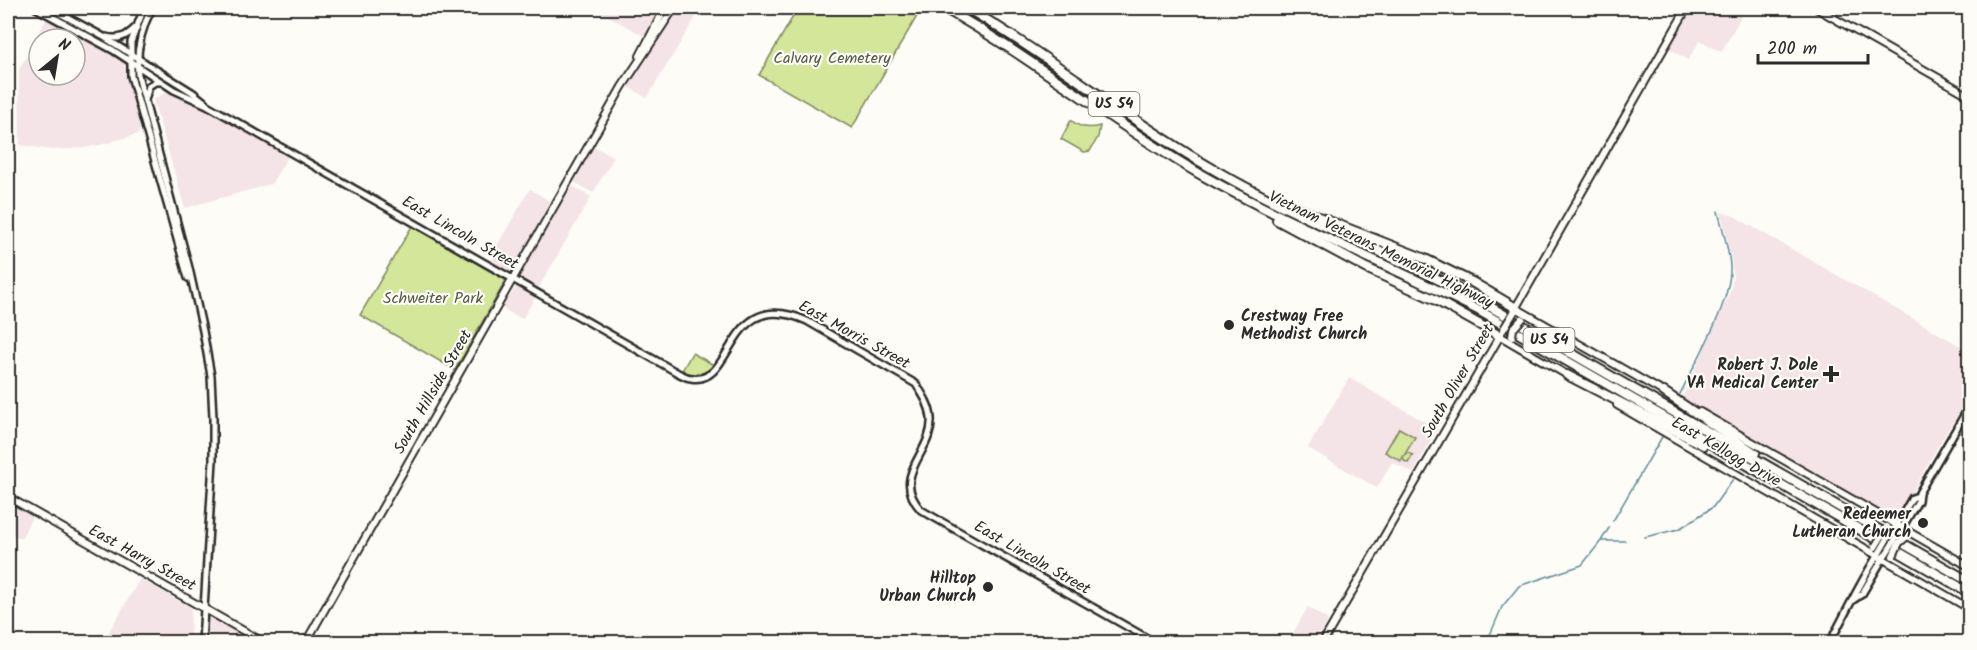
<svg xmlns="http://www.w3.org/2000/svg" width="1977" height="650" viewBox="0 0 1977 650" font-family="Kalam,sans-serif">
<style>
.built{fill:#f4e3e7;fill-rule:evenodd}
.green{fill:#d4e699;stroke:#808862;stroke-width:1.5}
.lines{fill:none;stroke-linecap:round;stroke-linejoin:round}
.stream{stroke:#5e8d97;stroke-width:1.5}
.tertiary-casing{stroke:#2b2b2b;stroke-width:10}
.secondary-casing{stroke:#2b2b2b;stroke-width:10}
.motorway-casing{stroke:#2b2b2b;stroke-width:12}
.tertiary{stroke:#fdfcf7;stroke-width:5}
.secondary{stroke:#fdfcf7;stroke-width:6}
.motorway{stroke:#fdfcf7;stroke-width:8}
.tertiary-bridge-casing{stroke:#2b2b2b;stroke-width:10;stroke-linecap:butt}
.secondary-bridge-casing{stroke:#2b2b2b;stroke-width:10;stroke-linecap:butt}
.tertiary-bridge{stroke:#fdfcf7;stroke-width:5}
.secondary-bridge{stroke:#fdfcf7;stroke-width:6}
.poi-dot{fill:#2b2b2b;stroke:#fdfcf7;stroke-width:2}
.labels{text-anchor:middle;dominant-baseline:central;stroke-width:4.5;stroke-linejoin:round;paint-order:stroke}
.shield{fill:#fdfcf7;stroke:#6a6a68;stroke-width:1.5}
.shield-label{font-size:15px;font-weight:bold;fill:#2b2b2b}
.park-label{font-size:16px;fill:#555a46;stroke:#fdfcf7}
.street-label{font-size:16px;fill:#2b2b2b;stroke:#fdfcf7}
.poi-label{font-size:16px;font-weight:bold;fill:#2b2b2b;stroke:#fdfcf7;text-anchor:end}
</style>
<rect width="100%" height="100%" fill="#fdfcf7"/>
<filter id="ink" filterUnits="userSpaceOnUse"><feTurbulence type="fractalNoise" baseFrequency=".0167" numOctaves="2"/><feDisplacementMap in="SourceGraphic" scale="12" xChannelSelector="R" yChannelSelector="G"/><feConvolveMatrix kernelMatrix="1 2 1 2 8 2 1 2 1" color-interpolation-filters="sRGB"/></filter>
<g filter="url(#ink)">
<g class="built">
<polygon points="599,8 663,8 646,37 597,10"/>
<polygon points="677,8 701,8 647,98 629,87 629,84"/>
<polygon points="1690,8 1746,8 1721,52 1700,40 1688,60 1667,47"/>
<path d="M47,18L52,19L121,59L127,64L140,129L138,134L100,145L83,148L53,150L20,145L19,70ZM39,39H75V75H39Z"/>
<polygon points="169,90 289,155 271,184 185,208 153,100"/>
<polygon points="593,146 614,157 593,193 574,182"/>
<polygon points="574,187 591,197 538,289 520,277 570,188"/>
<polygon points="530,189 552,203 512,270 508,272 491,262 496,253 495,249"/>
<polygon points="1721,212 1732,215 1969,351 1969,398 1942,439 1896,520 1892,520 1682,398 1731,290 1733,276 1732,262"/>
<polygon points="517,285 536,296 522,319 502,308"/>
<polygon points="1349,378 1437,429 1413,473 1392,462 1377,488 1308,448"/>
<polygon points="8,502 32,517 21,539 8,532"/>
<polygon points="140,579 191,608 190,642 103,642"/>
<polygon points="1308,607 1328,620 1317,642 1288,642"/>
<polygon points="205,609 264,642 202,642"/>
</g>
<g class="green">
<polygon points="798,8 914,8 920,11 852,128 759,75"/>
<path d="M1071,120C1079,128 1089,129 1100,126L1098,137L1090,151L1084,152L1061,139Z"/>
<polygon points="412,226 506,280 455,370 360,315"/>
<path d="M692,353L714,365C705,375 694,376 682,371Z"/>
<polygon points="1399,428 1415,437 1404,456 1408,453 1413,455 1408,463 1404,461 1403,457 1401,461 1385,452"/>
</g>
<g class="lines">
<g class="stream">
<path d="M1679,396C1696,361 1732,302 1730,266C1729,248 1722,228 1718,211"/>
<polyline points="1613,521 1662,437"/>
<polyline points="1645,537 1679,529 1713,507 1733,479"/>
<polyline points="1602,541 1625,541"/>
<polyline points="1487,642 1502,607 1519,586 1582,565 1601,541 1609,528"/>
</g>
<g class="tertiary-casing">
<g id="tertiary">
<path d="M36,8L113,50L174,90L207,105L678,373C682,375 687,378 691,378C736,387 724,285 807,321L916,384C923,395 930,405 931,418C934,453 889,474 921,510L1154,642"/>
<polyline points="50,8 102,36 192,92 206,103"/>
<polyline points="144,8 131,42 131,76 188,278"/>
<path d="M152,8C141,29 136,51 138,75L189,268L203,331L211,376L213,418V461L202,642"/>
<path d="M106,37C118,40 126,37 135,28"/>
<polyline points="145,100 149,86 155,82 160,82"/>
<polyline points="1895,528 1912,498 1918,496"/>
<polyline points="1899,533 1918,501 1919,493 1970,405"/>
<polyline points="1853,600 1862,594 1885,555"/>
<path d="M1830,642C1847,611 1861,580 1881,550"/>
</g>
</g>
<g class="secondary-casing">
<g id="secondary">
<polyline points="1816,8 1970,96"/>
<polyline points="640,56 665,8"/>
<polyline points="1516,308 1667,394"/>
<polyline points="1515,309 1687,8"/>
<polyline points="1500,336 1569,376"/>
<polyline points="1617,405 1970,609"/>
<polyline points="1700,412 1970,567"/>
<polyline points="8,497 263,642"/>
<polyline points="306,642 622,87 674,8"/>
<polyline points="1323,642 1501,334"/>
</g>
</g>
<g class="motorway-casing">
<g id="motorway">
<path d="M944,8C1033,58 1112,123 1200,174C1290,225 1386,263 1478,310L1970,593"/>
<path d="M967,8C1051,57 1128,120 1213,169C1300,220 1394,254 1482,302L1970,582"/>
<polyline points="1288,205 1423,258 1472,282 1516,308"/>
<polyline points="1277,220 1366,268 1434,299 1500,336"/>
<polyline points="1567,375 1703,445"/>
<polyline points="1664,392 1755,453"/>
</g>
</g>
<use href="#tertiary" class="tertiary"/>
<use href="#secondary" class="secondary"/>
<use href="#motorway" class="motorway"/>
<g class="tertiary-bridge-casing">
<g id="tertiary-bridge">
<polyline points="1881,550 1893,529"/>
<polyline points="1886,554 1899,533"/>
</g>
</g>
<g class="secondary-bridge-casing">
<g id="secondary-bridge">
<polyline points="1503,330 1514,312"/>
<polyline points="1512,336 1513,329 1522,319"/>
<polyline points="1875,547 1887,527"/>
<polyline points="1893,556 1899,543 1906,537"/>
</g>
</g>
<use href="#tertiary-bridge" class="tertiary-bridge"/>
<use href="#secondary-bridge" class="secondary-bridge"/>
</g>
</g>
<g class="poi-dot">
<circle cx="1229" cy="325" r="6"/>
<path d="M1828 365h6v6h6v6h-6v6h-6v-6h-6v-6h6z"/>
<circle cx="1923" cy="523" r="6"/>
<circle cx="988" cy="587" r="6"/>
</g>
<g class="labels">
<g class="shield">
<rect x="1088.5" y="92" width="51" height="24" rx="4.5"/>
<rect x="1523.5" y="328" width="51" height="24" rx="4.5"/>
</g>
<g class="shield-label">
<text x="1114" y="104">US 54</text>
<text x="1549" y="340">US 54</text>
</g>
<g class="park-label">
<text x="832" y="58">Calvary Cemetery</text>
<text x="433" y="298">Schweiter Park</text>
</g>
<g class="street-label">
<text transform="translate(460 233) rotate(30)">East Lincoln Street</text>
<text transform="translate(1381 250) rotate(26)">Vietnam Veterans Memorial Highway</text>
<text transform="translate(854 335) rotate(29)">East Morris Street</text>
<text transform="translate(1458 381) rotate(-60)">South Oliver Street</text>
<text transform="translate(433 392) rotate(-60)">South Hillside Street</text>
<text transform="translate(1726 452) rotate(30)">East Kellogg Drive</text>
<text transform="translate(142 558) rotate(29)">East Harry Street</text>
<text transform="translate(1032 558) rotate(30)">East Lincoln Street</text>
</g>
<g class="poi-label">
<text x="1241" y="316" text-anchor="start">Crestway Free<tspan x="1241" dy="18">Methodist Church</tspan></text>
<text x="1818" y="365">Robert J. Dole<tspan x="1818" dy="18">VA Medical Center</tspan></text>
<text x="1911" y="514">Redeemer<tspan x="1911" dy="18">Lutheran Church</tspan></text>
<text x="976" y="578">Hilltop<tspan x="976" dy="18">Urban Church</tspan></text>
</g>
</g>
<rect width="1977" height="650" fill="none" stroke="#fdfcf7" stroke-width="30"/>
<rect x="15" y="15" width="1947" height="620" fill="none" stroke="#2b2b2b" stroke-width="2" filter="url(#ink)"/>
<g transform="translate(57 57) rotate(30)"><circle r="28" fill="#fdfcf7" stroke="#a9a8a5" stroke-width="1.5"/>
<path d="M0-4.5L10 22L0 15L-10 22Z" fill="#2b2b2b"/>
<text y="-9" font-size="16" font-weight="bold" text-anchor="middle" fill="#2b2b2b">N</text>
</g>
<path d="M1758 54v9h110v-9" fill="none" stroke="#2b2b2b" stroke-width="3"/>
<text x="1767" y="54" font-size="18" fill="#2b2b2b" stroke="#fdfcf7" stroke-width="4.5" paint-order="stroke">200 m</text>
</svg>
